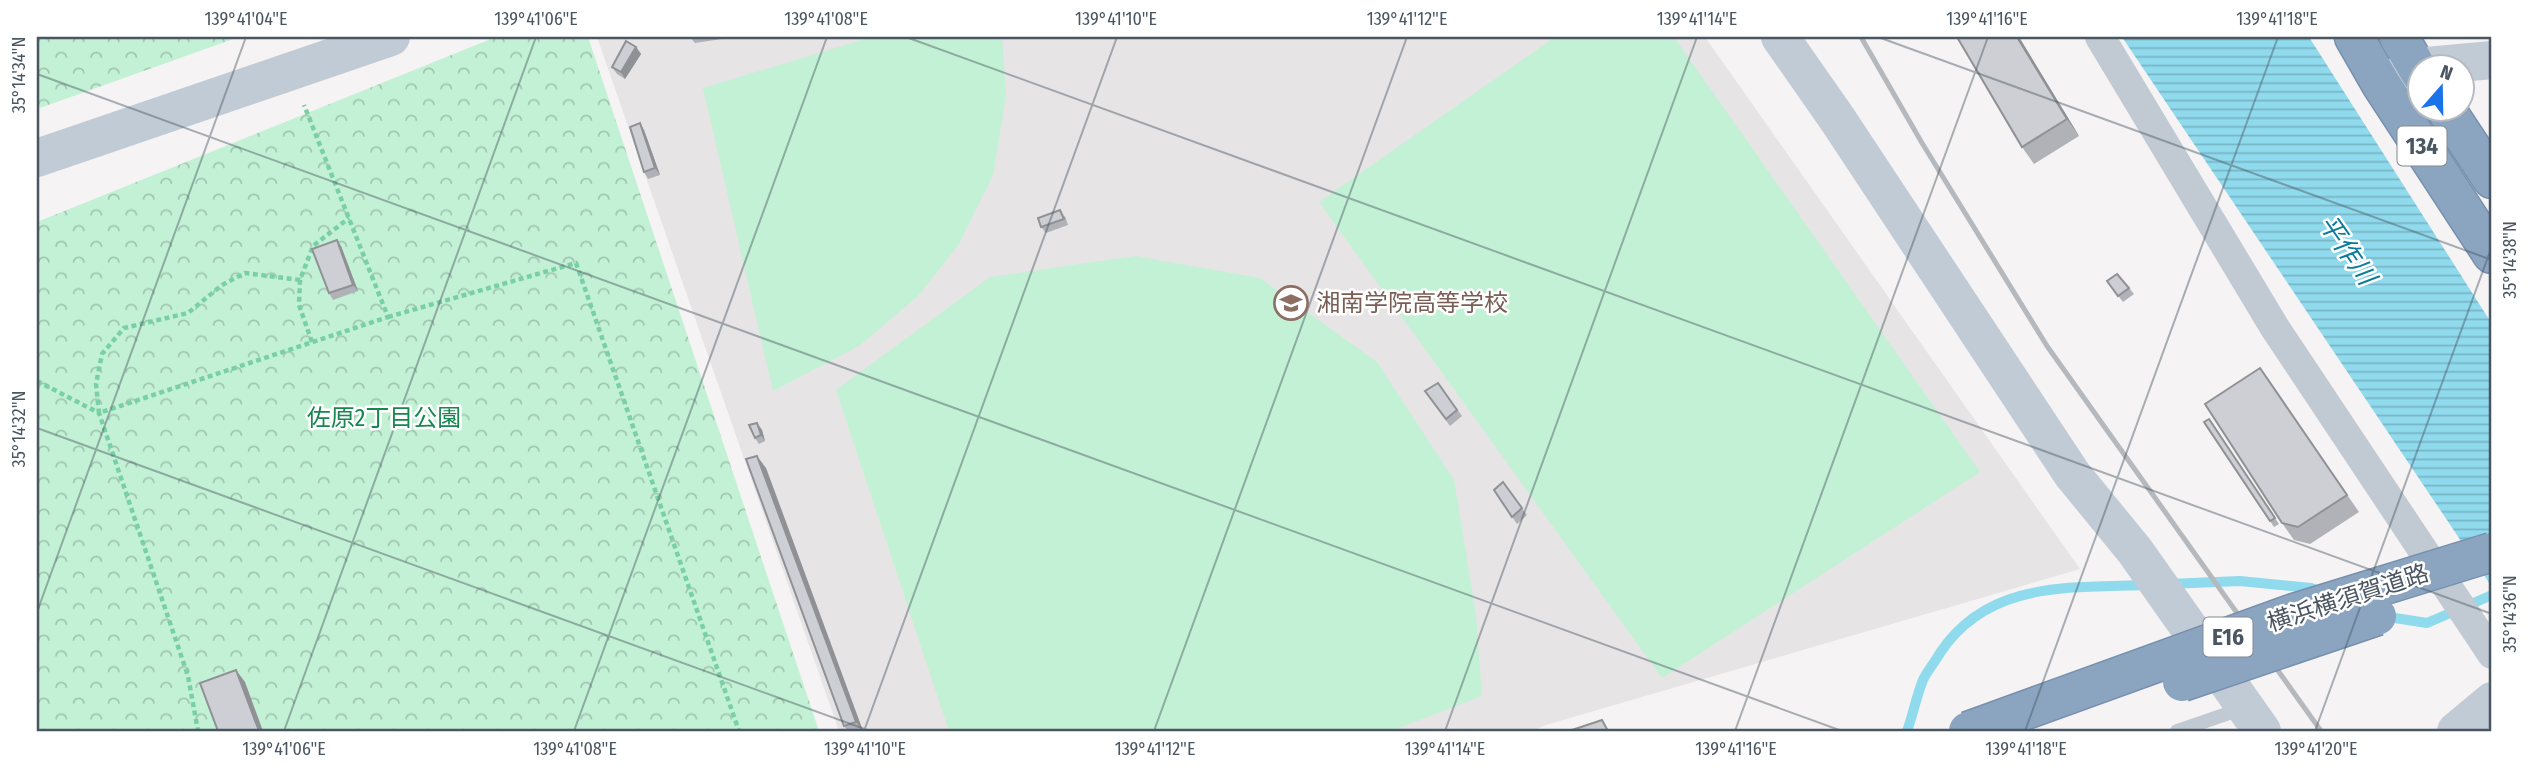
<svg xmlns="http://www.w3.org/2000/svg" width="2529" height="768" viewBox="0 0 2529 768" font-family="'Fira Sans Condensed','Noto Sans JP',sans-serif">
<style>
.education{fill:#e6e4e5}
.grass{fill:#c3f1d5}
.park{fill:url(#park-crowns)}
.water{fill:url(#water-rules)}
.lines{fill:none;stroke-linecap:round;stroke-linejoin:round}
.stream{stroke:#90daee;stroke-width:10}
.highway-casing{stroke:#7690ad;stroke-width:41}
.path{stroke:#7ad0a6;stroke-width:4.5;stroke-dasharray:5 3.5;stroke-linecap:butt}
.lane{stroke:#c1cad2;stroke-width:14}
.street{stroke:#c1cad2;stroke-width:30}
.secondary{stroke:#c1cbd6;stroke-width:38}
.highway{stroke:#8ba5c1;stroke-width:38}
.rail{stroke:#b5b8bd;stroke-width:5}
.highway-bridge-casing{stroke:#7690ad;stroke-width:41;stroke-linecap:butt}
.highway-bridge{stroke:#8ba5c1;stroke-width:38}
.wall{fill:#b0b2b7}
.shaded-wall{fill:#909195}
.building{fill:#cdcfd5;stroke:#909195;stroke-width:2}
.ticks{fill:none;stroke:#4a5661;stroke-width:2;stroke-opacity:0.45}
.labels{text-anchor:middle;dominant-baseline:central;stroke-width:5;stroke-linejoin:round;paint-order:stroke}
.shield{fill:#fff;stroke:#808990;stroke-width:2}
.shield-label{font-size:23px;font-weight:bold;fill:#4a5661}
.education-label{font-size:24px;fill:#785e54;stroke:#fff;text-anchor:start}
.park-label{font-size:24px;fill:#17864f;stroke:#fff}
.street-label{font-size:24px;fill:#4a5661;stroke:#fff}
.water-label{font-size:26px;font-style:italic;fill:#0c7c9b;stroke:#fff}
.neatline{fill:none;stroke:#4a5661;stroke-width:2.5}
.ticks-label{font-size:18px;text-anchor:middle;fill:#4a5661}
</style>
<defs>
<pattern id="park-crowns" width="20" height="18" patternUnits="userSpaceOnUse" patternTransform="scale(1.75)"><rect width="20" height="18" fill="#c3f1d5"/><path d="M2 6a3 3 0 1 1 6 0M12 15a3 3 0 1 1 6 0" fill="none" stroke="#a0c6b0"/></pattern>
<pattern id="water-rules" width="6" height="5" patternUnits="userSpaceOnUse" patternTransform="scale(1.75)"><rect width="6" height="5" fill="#90daee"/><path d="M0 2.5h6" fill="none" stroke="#78b4c4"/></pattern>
</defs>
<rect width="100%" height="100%" fill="#f5f3f3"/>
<polygon class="education" points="597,37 1705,37 2080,569 1546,725 1532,731 839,731"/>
<g class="grass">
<polygon points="872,37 1002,37 1006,95 993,175 959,244 918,296 859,346 773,391 703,88"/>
<polygon points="1555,37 1674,37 1980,472 1662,678 1319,202"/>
<polygon points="1135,256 1260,278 1377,362 1454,480 1476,615 1482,696 1391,731 949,731 836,390 990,277"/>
</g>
<g class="park">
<polygon points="37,37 239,37 37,109"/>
<polygon points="496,37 588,37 819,731 37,731 37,222"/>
</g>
<polygon class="water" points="2122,37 2309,37 2492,324 2492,587"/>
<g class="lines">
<g class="stream">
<polyline points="2168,584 2240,581 2311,588 2322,592"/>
<polyline points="2382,616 2427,623 2492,595"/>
<path d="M1907,731C1913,715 1916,697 1923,680C1927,671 1935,662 1940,653C1988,580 2071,588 2148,585"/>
</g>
<g class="highway-casing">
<g id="highway">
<polyline points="2354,37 2381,84 2492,254"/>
<polyline points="2399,37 2420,73"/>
<polyline points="2445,108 2492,179"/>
</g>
</g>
<g class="path">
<polyline points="300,280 245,273 222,285 188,313 124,328 102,354 96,384 99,413 388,317 304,105"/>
<polyline points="388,317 576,263 739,731"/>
<polyline points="312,342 299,305 300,280 313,246 349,218"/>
<polyline points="37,381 99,413 188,676 198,731"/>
</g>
<polyline class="lane" points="2177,731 2244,708"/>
<polyline class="street" points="2100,37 2275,328 2492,654"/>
<g class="secondary">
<polyline points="1780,37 1838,120 2072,474 2135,551 2262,731"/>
<polyline points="2389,80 2416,67 2492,60"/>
<polyline points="37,158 391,37"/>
<polyline points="2456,731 2492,701"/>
</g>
<use href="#highway" class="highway"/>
<polyline class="rail" points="1861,37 1922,143 2047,346 2321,731"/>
<g class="highway-bridge-casing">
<g id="highway-bridge">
<polyline points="2182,682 2377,616"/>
<polyline points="1968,731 2291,614 2492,552"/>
</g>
</g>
<use href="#highway-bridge" class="highway-bridge"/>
</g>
<g class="wall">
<polygon points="690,37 735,37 695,43"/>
<polygon points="1957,37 2019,37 2079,136 2034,164 2022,147"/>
<polygon points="636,47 641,54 625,79 617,74 612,67"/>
<polygon points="644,130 660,175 648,179 644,172"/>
<polygon points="1065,216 1068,225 1046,233 1041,227"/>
<polygon points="341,246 358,291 333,300 329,293"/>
<polygon points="2107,281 2129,288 2134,294 2123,302"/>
<polygon points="2260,368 2359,512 2310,544 2294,540 2282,523"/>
<polygon points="1438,383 1462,416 1450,426 1425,391"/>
<polygon points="2209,419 2279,524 2274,527 2204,422"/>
<polygon points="757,423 762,430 765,441 759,444 755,438"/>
<polygon points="766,468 863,731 848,731 844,726"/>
<polygon points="1503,482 1527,515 1517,524 1494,490"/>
</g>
<g class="shaded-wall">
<polygon points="2017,37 2019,37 2079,136 2067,119"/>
<polygon points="636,47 641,54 625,79 621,72"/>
<polygon points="640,123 644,130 660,175 655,168"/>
<polygon points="337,240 341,246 358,291 353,285"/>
<polygon points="757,423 762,430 765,441 761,435"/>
<polygon points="757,456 766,468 863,731 856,722"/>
<polygon points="236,670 245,682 263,731 259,731"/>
</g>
<g class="building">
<polygon points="1957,37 2017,37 2067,119 2022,147"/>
<polygon points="626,41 636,47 621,72 612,67"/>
<polygon points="640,123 655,168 644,172 630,127"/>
<polygon points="1060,210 1064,219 1041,227 1038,218"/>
<polygon points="337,240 353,285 329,293 312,249"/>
<polygon points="2117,274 2129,288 2118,296 2107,281"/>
<polygon points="2260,368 2347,495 2298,527 2282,523 2205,404"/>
<polygon points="1438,383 1457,410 1446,419 1425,391"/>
<polygon points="2209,419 2275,518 2270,521 2204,422"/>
<polygon points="757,423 761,435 755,438 749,425"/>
<polygon points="757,456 856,722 844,726 746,459"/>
<polygon points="1503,482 1522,508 1512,517 1494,490"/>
<polygon points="236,670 259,731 218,731 200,683"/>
<polygon points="1602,720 1608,731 1569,731"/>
</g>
<path class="ticks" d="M906,37L2492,614M1878,37L2492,260M37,74L1842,731M37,428L870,731M37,612L246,37M284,731L536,37M574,731L827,37M864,731L1117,37M1154,731L1407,37M1445,731L1697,37M1735,731L1988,37M2025,731L2278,37M2315,731L2492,246"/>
<defs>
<g id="school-ring" transform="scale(1.75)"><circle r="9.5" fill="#fff" stroke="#8d6e63" stroke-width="1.5"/><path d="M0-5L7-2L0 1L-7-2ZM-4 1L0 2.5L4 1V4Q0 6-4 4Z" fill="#8d6e63"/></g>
</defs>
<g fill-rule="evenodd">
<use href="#school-ring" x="1291" y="303"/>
</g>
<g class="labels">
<g class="shield">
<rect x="2397.5" y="126.5" width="49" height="39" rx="5"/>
<rect x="2203.5" y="617.5" width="49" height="39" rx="5"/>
</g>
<g class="shield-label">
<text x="2422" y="146">134</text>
<text x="2228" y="637">E16</text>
</g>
<g class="education-label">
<text x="1316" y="303">湘南学院高等学校</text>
</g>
<g class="park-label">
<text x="384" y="418">佐原2丁目公園</text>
</g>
<g class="street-label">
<text transform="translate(2348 598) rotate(-18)">横浜横須賀道路</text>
</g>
<g class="water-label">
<text transform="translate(2347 250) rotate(55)">平作川</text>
</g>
</g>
<rect width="2529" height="768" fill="none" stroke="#ffffff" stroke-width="77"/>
<g transform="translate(2441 88) rotate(20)"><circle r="33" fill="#ffffff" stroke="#b7bbc0" stroke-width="2"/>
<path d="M0-5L12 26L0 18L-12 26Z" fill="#1a73e8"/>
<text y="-10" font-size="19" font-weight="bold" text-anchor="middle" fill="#4a5661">N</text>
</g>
<rect x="38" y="38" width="2452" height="692" class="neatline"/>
<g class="ticks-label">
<text x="246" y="25">139°41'04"E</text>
<text x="536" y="25">139°41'06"E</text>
<text x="826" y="25">139°41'08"E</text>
<text x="1116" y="25">139°41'10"E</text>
<text x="1407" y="25">139°41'12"E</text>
<text x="1697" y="25">139°41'14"E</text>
<text x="1987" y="25">139°41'16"E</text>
<text x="2277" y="25">139°41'18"E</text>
<text transform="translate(19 75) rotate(-90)" y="6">35°14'34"N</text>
<text transform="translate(2510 260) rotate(-90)" y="6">35°14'38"N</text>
<text transform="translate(19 429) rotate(-90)" y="6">35°14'32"N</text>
<text transform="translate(2510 614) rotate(-90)" y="6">35°14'36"N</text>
<text x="284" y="755">139°41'06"E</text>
<text x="575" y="755">139°41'08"E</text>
<text x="865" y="755">139°41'10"E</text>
<text x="1155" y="755">139°41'12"E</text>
<text x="1445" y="755">139°41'14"E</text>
<text x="1736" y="755">139°41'16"E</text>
<text x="2026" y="755">139°41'18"E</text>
<text x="2316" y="755">139°41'20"E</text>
</g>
</svg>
